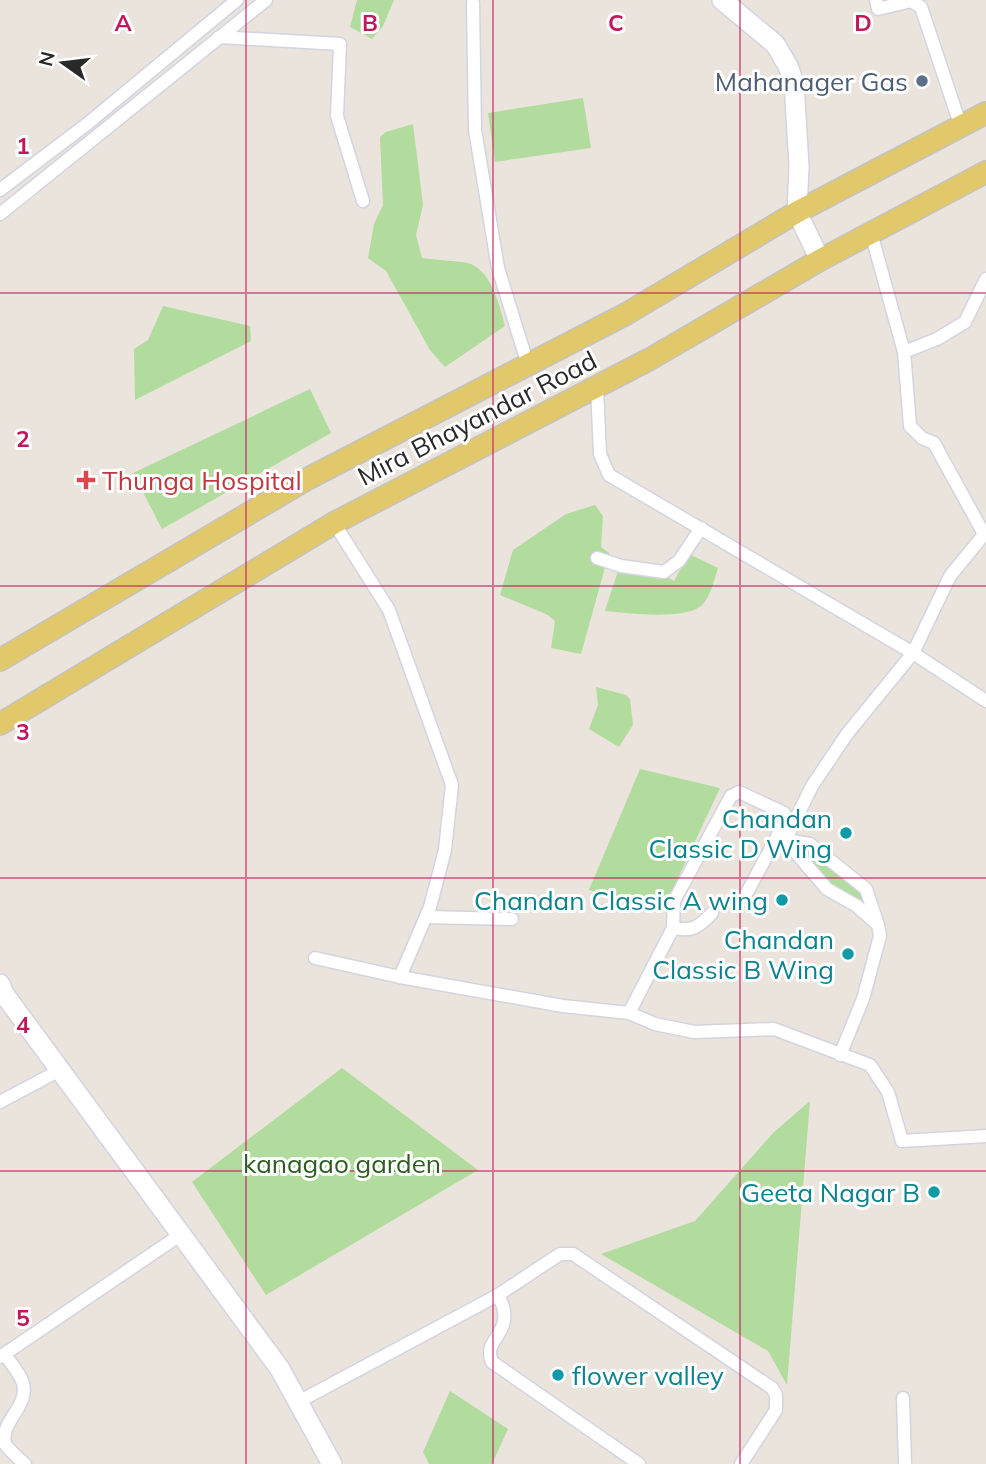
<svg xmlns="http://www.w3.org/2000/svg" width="986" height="1464" viewBox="0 0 986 1464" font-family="Mulish,sans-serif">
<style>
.green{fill:#b2db9e}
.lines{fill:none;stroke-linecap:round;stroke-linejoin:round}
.street-casing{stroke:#d2d4e0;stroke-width:15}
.secondary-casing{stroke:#d2d4e0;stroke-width:22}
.primary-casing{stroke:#c3c3c3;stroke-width:24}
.street{stroke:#fff;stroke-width:12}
.secondary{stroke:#fff;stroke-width:19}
.primary{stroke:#e1c86a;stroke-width:21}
.grid{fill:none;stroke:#c2185b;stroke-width:2;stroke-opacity:0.55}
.service-dot{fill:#5c6f8a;stroke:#fff;stroke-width:2.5}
.health-dot{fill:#e0444e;stroke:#fff;stroke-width:2.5}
.culture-dot{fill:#0f9aa8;stroke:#fff;stroke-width:2.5}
.labels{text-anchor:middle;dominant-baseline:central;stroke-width:6;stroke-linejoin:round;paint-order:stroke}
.service-label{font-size:26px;fill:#4e5e75;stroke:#fff;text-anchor:end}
.street-label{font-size:26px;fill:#292929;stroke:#fff}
.health-label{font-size:26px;fill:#be3a42;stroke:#fff;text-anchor:start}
.culture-label{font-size:26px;fill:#0d838f;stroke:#fff;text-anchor:end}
.park-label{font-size:26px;fill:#2d5e21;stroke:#fff}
.grid-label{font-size:23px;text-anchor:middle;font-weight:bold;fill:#c2185b;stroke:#fff;stroke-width:6;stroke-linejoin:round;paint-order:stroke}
</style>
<rect width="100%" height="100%" fill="#eae4dc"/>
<g class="green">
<polygon points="357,0 394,0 383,26 372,39 350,27"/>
<polygon points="583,98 591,148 495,162 488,113"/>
<path d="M413,124L423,205L416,235L422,258C433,260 464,261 471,264C492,273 500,307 505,326L445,367L430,350L386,271L368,258L374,224L383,205L380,137L386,132Z"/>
<polygon points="163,306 250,326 251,341 135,400 134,349 148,340"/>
<polygon points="310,389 331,433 162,529 133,473"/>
<polygon points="595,505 603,516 601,547 609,553 581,654 551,648 555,621 548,615 500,595 513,550 566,514"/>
<path d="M689,554L718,568C714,580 711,595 703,604C688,621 626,613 605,611L618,571L667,577L674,581Z"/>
<polygon points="596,687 626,695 630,699 633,725 619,747 589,729 598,705"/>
<polygon points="640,769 720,788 662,912 589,890"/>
<polygon points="785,840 810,844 866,889 878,925 827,889"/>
<polygon points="342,1068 478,1170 266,1295 192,1182"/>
<polygon points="810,1101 787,1385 768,1351 601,1254 695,1221 773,1133"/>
<polygon points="450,1391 508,1429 492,1464 429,1464 423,1452"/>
</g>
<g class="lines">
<g class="street-casing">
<g id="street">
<polyline points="876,0 878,9 911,1 921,7 961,127"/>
<polyline points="473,3 475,130 498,268 528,365"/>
<polyline points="219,37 340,44 337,116 363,201"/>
<polyline points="0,190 87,124 237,0"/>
<polyline points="0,214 266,0"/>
<polyline points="871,233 904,352 910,426 922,438 934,443 984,534"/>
<polyline points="904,352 937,339 965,322 986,279"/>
<polyline points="597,387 600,454 609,475 913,653 986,701"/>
<polyline points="334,523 389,610 452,785 445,850 430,907 400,977"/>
<polyline points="597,558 621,566 664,572 679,561 701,528"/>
<polyline points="788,835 812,786 847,734 913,653 950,576 986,532"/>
<polyline points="426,917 512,919"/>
<path d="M673,928C692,932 699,927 712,913"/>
<polyline points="315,958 400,977 563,1006 629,1013 655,1024 694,1032 774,1029 870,1065 888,1092 902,1141 986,1136"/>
<polyline points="629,1013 673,928 674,901 731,796 739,792 784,813 786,820 743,900"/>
<polyline points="840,1055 863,999 880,936 878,925 866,889 810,844 785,840 827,889 857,906 878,925"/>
<polyline points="0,1102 60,1070"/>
<path d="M498,1295C519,1334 481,1337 492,1362L639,1464"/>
<path d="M5,1355C11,1363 20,1374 23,1383C29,1408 0,1420 5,1444C10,1451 18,1458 25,1464"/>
<polyline points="0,1357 180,1235"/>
<polyline points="903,1398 905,1464"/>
<polyline points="298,1402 498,1295 560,1254 573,1254 772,1388 776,1395 776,1410 741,1464"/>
</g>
</g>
<g class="secondary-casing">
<g id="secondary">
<polyline points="722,0 775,44 788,66 794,83 799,166 797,212 820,260"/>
<polyline points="0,984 4,994 280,1369 332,1464"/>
</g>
</g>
<g class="primary-casing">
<g id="primary">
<polyline points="0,660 309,478 626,314 797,212 986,113"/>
<polyline points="0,724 334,523 650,359 820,260 986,172"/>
</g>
</g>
<use href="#street" class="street"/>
<use href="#secondary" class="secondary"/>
<use href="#primary" class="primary"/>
</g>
<path class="grid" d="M246,0V1464M493,0V1464M740,0V1464M0,293H986M0,586H986M0,878H986M0,1171H986"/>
<circle class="service-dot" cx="922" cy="81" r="7"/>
<path class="health-dot" d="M82.5 469.5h7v7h7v7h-7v7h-7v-7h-7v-7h7z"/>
<g class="culture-dot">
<circle cx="846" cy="833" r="7"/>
<circle cx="782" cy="900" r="7"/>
<circle cx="848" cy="954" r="7"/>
<circle cx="934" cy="1192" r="7"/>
<circle cx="558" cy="1375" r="7"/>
</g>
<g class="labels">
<g class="service-label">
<text x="908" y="81">Mahanager Gas</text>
</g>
<g class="street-label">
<text transform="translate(477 418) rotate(-27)">Mira Bhayandar Road</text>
</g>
<g class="health-label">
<text x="102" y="480">Thunga Hospital</text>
</g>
<g class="culture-label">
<text x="832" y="818">Chandan<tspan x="832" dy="30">Classic D Wing</tspan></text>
<text x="768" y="900">Chandan Classic A wing</text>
<text x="834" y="939">Chandan<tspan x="834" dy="30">Classic B Wing</tspan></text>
<text x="920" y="1192">Geeta Nagar B</text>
<text x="572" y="1375" text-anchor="start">flower valley</text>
</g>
<g class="park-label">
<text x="342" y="1163">kanagao garden</text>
</g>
</g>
<g class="grid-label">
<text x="123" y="31">A</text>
<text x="370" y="31">B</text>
<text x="616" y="31">C</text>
<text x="863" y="31">D</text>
<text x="23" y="154">1</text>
<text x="23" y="447">2</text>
<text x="23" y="740">3</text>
<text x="23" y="1033">4</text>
<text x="23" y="1326">5</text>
</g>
<g transform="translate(63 63) rotate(284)" stroke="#ffffff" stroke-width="5" paint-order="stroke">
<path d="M0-5L12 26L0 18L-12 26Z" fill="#292929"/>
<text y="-10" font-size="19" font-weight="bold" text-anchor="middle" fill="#292929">N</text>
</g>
</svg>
